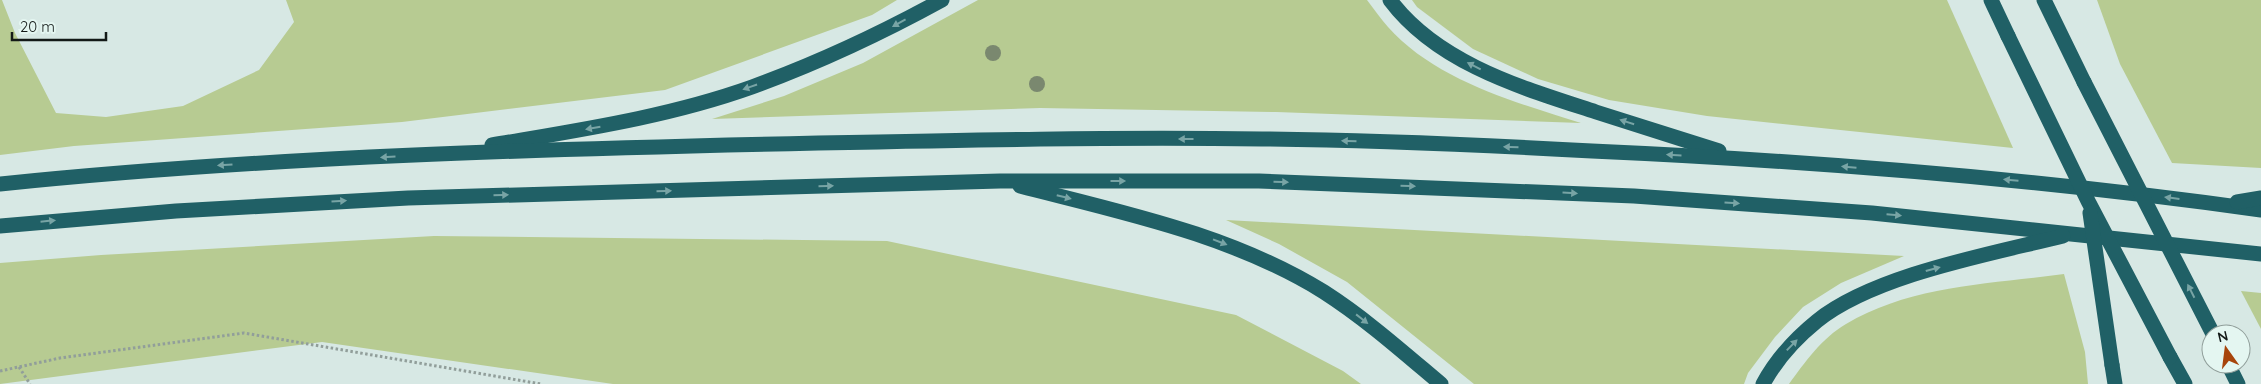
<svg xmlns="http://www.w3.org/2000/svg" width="2261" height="384" viewBox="0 0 2261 384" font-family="Quicksand,sans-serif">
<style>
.green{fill:#b7cb92}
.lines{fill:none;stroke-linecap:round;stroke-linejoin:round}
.path{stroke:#919e9a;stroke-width:3;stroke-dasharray:2.5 2.5;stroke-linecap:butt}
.highway{stroke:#206066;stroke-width:15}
.highway-bridge{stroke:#206066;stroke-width:15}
.tree{fill:#7a886f}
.oneway{fill:#78a4a5}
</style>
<rect width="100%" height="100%" fill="#d7e8e4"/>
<g class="green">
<polygon points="0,0 2,0 15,33 56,113 106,117 183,106 259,70 294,22 286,0 897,0 872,15 665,90 402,122 74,146 0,155"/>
<path d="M978,0H1367C1374,9 1381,19 1388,27C1435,80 1517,103 1581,123L1276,112L1040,108L712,119L784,96L863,63Z"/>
<polygon points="1412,0 1947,0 2013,148 1707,116 1609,100 1538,79 1473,49 1417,7"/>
<polygon points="2097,0 2261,0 2261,168 2172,163 2120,64"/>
<polygon points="1226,220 1904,256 1841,283 1803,307 1775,337 1748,373 1744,384 1474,384 1347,282 1279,244"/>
<polygon points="434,236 887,241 1236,315 1343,371 1361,384 613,384 322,342 0,384 0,263 101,255"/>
<path d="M2064,274L2085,352L2088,384H1789C1805,362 1822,338 1846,324C1911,285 1991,284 2064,274Z"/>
<polygon points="2241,291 2261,293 2261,329"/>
</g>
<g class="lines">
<g class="path">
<polyline points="19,367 30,384"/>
<polyline points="0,371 60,358 244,333 541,384"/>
</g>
<g class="highway">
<path d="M1390,0C1438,64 1523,88 1596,112C1637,125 1678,138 1719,151"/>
<polyline points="1991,0 2008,36"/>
<polyline points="2044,0 2084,82"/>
<path d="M492,145C579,130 668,117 752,87C818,63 880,34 942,0"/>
<path d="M0,184C272,156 545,149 818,143C966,140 1114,137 1262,139C1372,140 1482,145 1592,151C1816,161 2039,179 2261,210"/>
<path d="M1020,186C1125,213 1232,235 1324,292C1366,319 1403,352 1441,384"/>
<polyline points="2237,202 2261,198"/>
<polyline points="0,226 176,211 408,198 1000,181 1259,181 1634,196 1872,213 2261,254"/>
<polyline points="2170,357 2185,384"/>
<polyline points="2228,364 2238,384"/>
<polyline points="2112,365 2115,384"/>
<path d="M1763,384C1776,360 1796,338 1817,321C1874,275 1991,254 2063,236"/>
</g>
<g class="highway-bridge">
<polyline points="2008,36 2088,201 2170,357"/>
<polyline points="2084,82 2213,334"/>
<polyline points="2090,213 2112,365"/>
</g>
</g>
<g class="tree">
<circle cx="993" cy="53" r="8"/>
<circle cx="1037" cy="84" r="8"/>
</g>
<defs><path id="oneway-solid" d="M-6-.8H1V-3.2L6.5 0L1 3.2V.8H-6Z" transform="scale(1.25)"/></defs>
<g class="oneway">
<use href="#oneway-solid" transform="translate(899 23) rotate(151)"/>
<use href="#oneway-solid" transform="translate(1474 66) rotate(-153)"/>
<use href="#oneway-solid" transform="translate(750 87) rotate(161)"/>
<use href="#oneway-solid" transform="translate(1627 122) rotate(-162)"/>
<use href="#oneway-solid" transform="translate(593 128) rotate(170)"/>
<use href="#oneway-solid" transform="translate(1186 139) rotate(-180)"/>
<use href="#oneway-solid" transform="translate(1349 141) rotate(-178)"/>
<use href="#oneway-solid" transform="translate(1511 147) rotate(-178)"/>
<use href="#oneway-solid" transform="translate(1674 155) rotate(-177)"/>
<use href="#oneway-solid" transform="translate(388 157) rotate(177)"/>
<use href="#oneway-solid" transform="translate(225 165) rotate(176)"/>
<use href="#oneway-solid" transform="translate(1849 167) rotate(-175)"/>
<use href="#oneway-solid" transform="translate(2011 180) rotate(-175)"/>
<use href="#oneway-solid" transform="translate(1118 181)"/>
<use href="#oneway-solid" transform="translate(1281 182) rotate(2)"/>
<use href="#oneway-solid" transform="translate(826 186) rotate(-2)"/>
<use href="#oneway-solid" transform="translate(1408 186) rotate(2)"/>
<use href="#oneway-solid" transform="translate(664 191) rotate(-2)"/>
<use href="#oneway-solid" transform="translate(1570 193) rotate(3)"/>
<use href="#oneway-solid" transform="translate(501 195) rotate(-2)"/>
<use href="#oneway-solid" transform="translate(1064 197) rotate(14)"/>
<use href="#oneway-solid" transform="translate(2172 198) rotate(-173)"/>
<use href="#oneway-solid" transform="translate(339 201) rotate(-3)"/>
<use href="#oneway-solid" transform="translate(1732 203) rotate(4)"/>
<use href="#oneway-solid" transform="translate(1894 215) rotate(5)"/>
<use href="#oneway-solid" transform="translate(48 221) rotate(-6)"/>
<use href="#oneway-solid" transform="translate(1220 242) rotate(21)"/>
<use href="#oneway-solid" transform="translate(1933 269) rotate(-15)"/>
<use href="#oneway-solid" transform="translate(2191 291) rotate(-117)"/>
<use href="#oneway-solid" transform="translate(1362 319) rotate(38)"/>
<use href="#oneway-solid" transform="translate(1792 345) rotate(-46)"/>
</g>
<g transform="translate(2226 349) rotate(346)"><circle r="24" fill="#e4f6f1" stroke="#909e9a"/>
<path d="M0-4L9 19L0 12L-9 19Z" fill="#a7440b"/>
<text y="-8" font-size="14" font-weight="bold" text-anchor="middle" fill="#131917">N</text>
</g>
<path d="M12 32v8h94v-8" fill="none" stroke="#131917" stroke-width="2.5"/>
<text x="20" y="32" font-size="15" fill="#131917" stroke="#e4f6f1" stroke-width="4" paint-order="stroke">20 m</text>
</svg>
